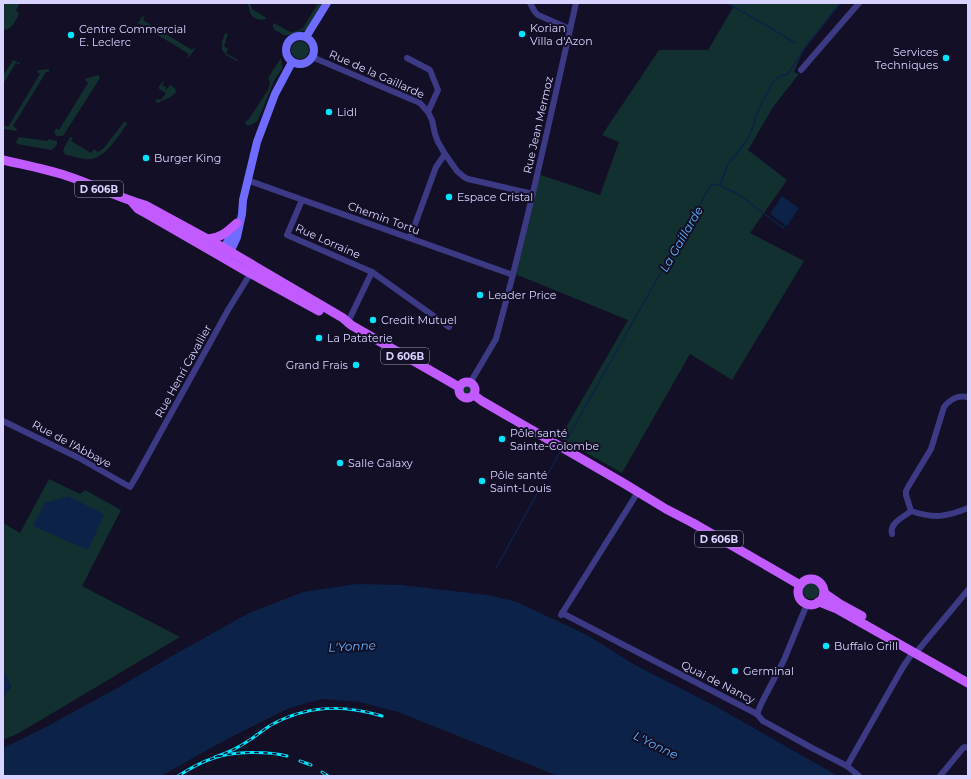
<svg xmlns="http://www.w3.org/2000/svg" width="971" height="779" viewBox="0 0 971 779" font-family="Montserrat,sans-serif">
<style>
.green{fill:#12302f}
.water{fill:#0c2248}
.lines{fill:none;stroke-linecap:round;stroke-linejoin:round}
.stream{stroke:#0c2248;stroke-width:1.5}
.street{stroke:#3d3a85;stroke-width:6}
.secondary{stroke:#6f6bff;stroke-width:8}
.primary{stroke:#c25bff;stroke-width:9}
.rail-casing{stroke:#00e5ff;stroke-width:3}
.rail{stroke:#130f26;stroke-width:1.5;stroke-dasharray:4.5;stroke-linecap:butt}
.poi-dot{fill:#00e5ff;stroke:#130f26;stroke-width:1.5}
.labels{text-anchor:middle;dominant-baseline:central;stroke-width:4;stroke-linejoin:round;paint-order:stroke}
.shield{fill:#130f26;stroke:#9e99be;stroke-width:1}
.shield-label{font-size:10px;font-weight:bold;fill:#d9d4ff}
.poi-label{font-size:11px;fill:#d9d4ff;stroke:#130f26;text-anchor:start}
.street-label{font-size:11px;fill:#d9d4ff;stroke:#130f26}
.water-label{font-size:12px;font-style:italic;fill:#62b6ff;stroke:#130f26}
</style>
<rect width="100%" height="100%" fill="#130f26"/>
<g class="green">
<path d="M3,3H20L16,10L19,14C15,21 12,30 3,30Z"/>
<path d="M247,3H250L252,9L265,17L266,19C260,21 253,19 250,13C249,10 249,6 247,3Z"/>
<polygon points="318,3 322,3 306,30 289,35 284,35 275,30 273,27 273,24 274,23 290,32 297,31 303,28"/>
<polygon points="729,3 840,3 804,48 794,72 799,74 773,107 748,150 787,180 750,233 804,261 732,380 690,354 622,473 560,438 628,320 515,274 538,174 600,195 619,142 602,135 659,50 708,50 734,6"/>
<polygon points="145,16 143,20 192,50 194,47 195,49 189,57 187,58 189,54 138,23 142,17"/>
<polygon points="225,33 228,34 224,46 228,49 226,53 238,60 237,61 226,55 222,50 222,42"/>
<circle cx="300" cy="50" r="9"/>
<path d="M281,58L282,63V69L275,79L258,120C254,124 252,125 246,125L245,122L249,119L268,90L270,83L268,78Z"/>
<polygon points="13,60 20,63 20,65 16,63 3,84 3,76"/>
<polygon points="49,69 49,72 46,72 13,126 17,129 16,131 4,129 4,127 5,125 8,127 40,74 37,72 39,70"/>
<polygon points="98,75 100,78 63,136 57,136 54,133 56,128 59,130 88,83 85,80 87,78"/>
<polygon points="163,81 164,82 162,86 166,87 165,89 167,89 170,85 175,88 176,92 172,96 158,103 155,101 157,99 161,100 166,93 158,88"/>
<path d="M124,122L127,123V124C119,135 105,158 91,159C83,160 74,156 66,155L63,152L64,148L70,137H71L73,138L71,141L91,153L94,149L98,152L103,149Z"/>
<polygon points="19,137 47,141 49,139 57,141 57,144 54,148 51,150 17,144 16,142"/>
<circle cx="467" cy="390" r="5.5"/>
<polygon points="49,479 80,494 85,490 121,510 82,586 180,637 19,733 3,740 3,697 11,687 3,670 3,523 20,533"/>
<circle cx="811" cy="591" r="8"/>
</g>
<g class="water">
<polygon points="782,196 799,208 787,226 770,214"/>
<polygon points="68,496 104,514 88,550 33,526 45,503"/>
<polygon points="357,584 401,585 488,595 517,602 589,636 633,664 717,707 838,776 558,776 398,712 360,702 322,699 289,708 229,738 161,776 3,776 3,748 42,729 121,686 170,657 249,613 303,592"/>
<polygon points="3,670 11,687 3,697"/>
</g>
<g class="lines">
<g class="stream">
<polyline points="727,3 764,24 795,43"/>
<polyline points="721,186 738,194 783,228 785,224"/>
<polyline points="565,443 635,318 711,185 720,185 728,164 747,140 754,125 756,117 761,104 774,81 778,77 788,74 804,49 840,3"/>
<polyline points="496,568 560,452"/>
</g>
<g class="street">
<polyline points="530,3 535,12 538,15 570,29"/>
<polyline points="312,57 420,103 428,112 432,120 435,134 438,142 445,154 457,171 464,177 468,179 533,194"/>
<polyline points="407,58 430,70 438,90 428,112"/>
<polyline points="801,70 859,3"/>
<polyline points="247,180 513,275"/>
<polyline points="302,200 287,235 372,272 449,327"/>
<polyline points="410,238 436,167 445,154"/>
<polyline points="347,324 372,272"/>
<path d="M470,383L496,339L497,335C527,225 551,114 576,3"/>
<path d="M968,397C958,395 950,399 944,407L931,449L908,487L906,491V495L911,511C934,519 946,517 968,508"/>
<polyline points="3,421 79,458 130,487 136,477 228,310 252,271"/>
<path d="M892,534C889,523 904,517 911,511"/>
<polyline points="562,613 757,714 763,721 812,748 847,766 859,776"/>
<polyline points="561,615 638,492"/>
<polyline points="919,649 968,590"/>
<polyline points="757,714 762,702 784,660 807,604"/>
<polyline points="847,766 903,667 913,652"/>
<polyline points="940,776 963,748 965,747 968,748"/>
</g>
<g class="secondary">
<circle cx="300" cy="50" r="14"/>
<polyline points="306,37 327,3"/>
<polyline points="221,254 236,225"/>
<polyline points="228,257 237,237 242,214 243,200 257,142 275,94 292,62"/>
</g>
<g class="primary">
<path d="M3,160C24,165 46,169 67,176C93,184 118,198 145,205L224,248L343,318L351,325L459,387"/>
<polyline points="132,202 138,209 149,215 246,271 319,311"/>
<path d="M208,239C221,238 227,232 237,223"/>
<circle cx="467" cy="390" r="8"/>
<polyline points="474,395 482,401 625,484 666,509 693,523 800,585"/>
<circle cx="811" cy="592" r="13"/>
<polyline points="824,593 840,604 862,616"/>
<polyline points="818,602 822,603 837,609 968,683"/>
</g>
<g class="rail-casing">
<g id="rail">
<path d="M215,757C227,753 238,748 248,741C256,736 263,730 271,725C307,705 343,704 382,716"/>
<polyline points="300,761 311,765"/>
<polyline points="322,772 328,776"/>
<path d="M178,776C189,769 201,762 214,758C233,751 268,751 287,756"/>
</g>
</g>
<use href="#rail" class="rail"/>
</g>
<g class="poi-dot">
<circle cx="522" cy="34" r="4"/>
<circle cx="71" cy="35" r="4"/>
<circle cx="946" cy="58" r="4"/>
<circle cx="329" cy="112" r="4"/>
<circle cx="146" cy="158" r="4"/>
<circle cx="449" cy="197" r="4"/>
<circle cx="480" cy="295" r="4"/>
<circle cx="373" cy="320" r="4"/>
<circle cx="319" cy="338" r="4"/>
<circle cx="356" cy="365" r="4"/>
<circle cx="502" cy="439" r="4"/>
<circle cx="340" cy="463" r="4"/>
<circle cx="482" cy="481" r="4"/>
<circle cx="826" cy="646" r="4"/>
<circle cx="735" cy="671" r="4"/>
</g>
<g class="labels">
<g class="shield">
<rect x="75" y="181" width="48" height="16" rx="3"/>
<rect x="381" y="348" width="48" height="16" rx="3"/>
<rect x="695" y="531" width="48" height="16" rx="3"/>
</g>
<g class="shield-label">
<text x="99" y="189">D 606B</text>
<text x="405" y="356">D 606B</text>
<text x="719" y="539">D 606B</text>
</g>
<g class="poi-label">
<text x="530" y="28">Korian<tspan x="530" dy="13">Villa d'Azon</tspan></text>
<text x="79" y="29">Centre Commercial<tspan x="79" dy="13">E. Leclerc</tspan></text>
<text x="938" y="52" text-anchor="end">Services<tspan x="938" dy="13">Techniques</tspan></text>
<text x="337" y="112">Lidl</text>
<text x="154" y="158">Burger King</text>
<text x="457" y="197">Espace Cristal</text>
<text x="488" y="295">Leader Price</text>
<text x="381" y="320">Credit Mutuel</text>
<text x="327" y="338">La Pataterie</text>
<text x="348" y="365" text-anchor="end">Grand Frais</text>
<text x="510" y="433">Pôle santé<tspan x="510" dy="13">Sainte-Colombe</tspan></text>
<text x="348" y="463">Salle Galaxy</text>
<text x="490" y="475">Pôle santé<tspan x="490" dy="13">Saint-Louis</tspan></text>
<text x="834" y="646">Buffalo Grill</text>
<text x="743" y="671">Germinal</text>
</g>
<g class="street-label">
<text transform="translate(377 74) rotate(24)">Rue de la Gaillarde</text>
<text transform="translate(538 125) rotate(-77)">Rue Jean Mermoz</text>
<text transform="translate(384 218) rotate(20)">Chemin Tortu</text>
<text transform="translate(328 241) rotate(24)">Rue Lorraine</text>
<text transform="translate(183 371) rotate(-61)">Rue Henri Cavallier</text>
<text transform="translate(72 444) rotate(28)">Rue de l'Abbaye</text>
<text transform="translate(718 682) rotate(27)">Quai de Nancy</text>
</g>
<g class="water-label">
<text transform="translate(681 239) rotate(-60)">La Gaillarde</text>
<text transform="translate(352 646) rotate(-3)">L'Yonne</text>
<text transform="translate(656 745) rotate(26)">L'Yonne</text>
</g>
</g>
<rect width="971" height="779" fill="none" stroke="#d9d4ff" stroke-width="8"/>
</svg>
